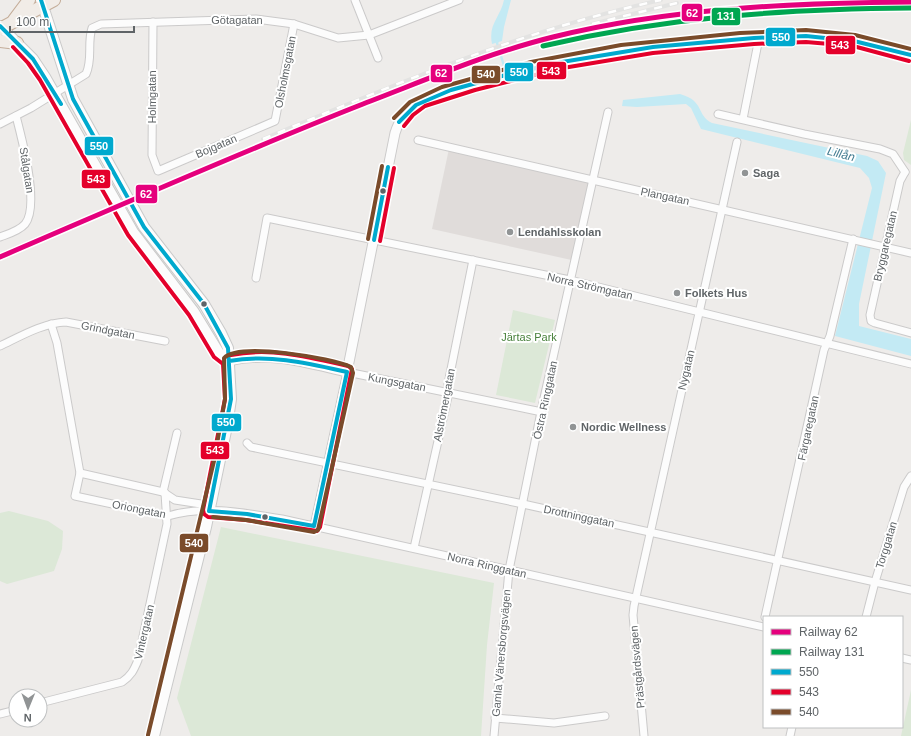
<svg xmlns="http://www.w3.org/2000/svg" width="911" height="736" viewBox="0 0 911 736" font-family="Helvetica,sans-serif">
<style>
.education{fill:#e0dcda}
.green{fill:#dce8d7}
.water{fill:#c3eaf4}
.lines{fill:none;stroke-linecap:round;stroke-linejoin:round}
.stream{stroke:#c3eaf4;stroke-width:2.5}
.minor-casing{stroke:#cbcaca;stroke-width:9}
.tertiary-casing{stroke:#cbcaca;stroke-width:11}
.secondary-casing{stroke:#cacaca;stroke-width:12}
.trunk-casing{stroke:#c4ad99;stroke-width:14}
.minor{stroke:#fcfcfc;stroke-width:7}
.tertiary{stroke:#fcfcfc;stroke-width:9}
.secondary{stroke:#fcfcfc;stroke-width:10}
.trunk{stroke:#f1ece7;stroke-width:12}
.rail-casing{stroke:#e3e3e2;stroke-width:4}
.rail{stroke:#fff;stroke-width:2.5;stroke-dasharray:8;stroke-linecap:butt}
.bus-1-casing{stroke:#fff;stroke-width:7}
.bus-2-casing{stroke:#fff;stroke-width:7}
.bus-3-casing{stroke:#fff;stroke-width:7}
.bus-1{stroke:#00a9ce;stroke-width:4}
.bus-2{stroke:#e4002b;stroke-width:4}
.bus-3{stroke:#7a4b2a;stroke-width:4}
.rail-1-casing{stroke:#fff;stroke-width:8}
.rail-2-casing{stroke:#fff;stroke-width:8}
.rail-1{stroke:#e5007d;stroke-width:5}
.rail-2{stroke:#00a651;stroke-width:5}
.poi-dot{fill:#919495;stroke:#fff;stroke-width:1.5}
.bus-dot{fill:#5f6467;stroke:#fff;stroke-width:1.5}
.labels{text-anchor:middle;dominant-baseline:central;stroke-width:4;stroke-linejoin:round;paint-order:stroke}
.street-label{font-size:11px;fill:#5f6467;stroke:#fff}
.poi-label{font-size:11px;font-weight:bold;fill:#5f6467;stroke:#fff;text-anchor:start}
.park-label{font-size:11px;fill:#48813c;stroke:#fff}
.water-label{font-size:12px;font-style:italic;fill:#427b90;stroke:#fff}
.line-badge{stroke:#fff;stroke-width:1.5}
.badge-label{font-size:11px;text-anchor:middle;font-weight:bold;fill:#fff}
</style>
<rect width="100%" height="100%" fill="#eeecea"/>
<polygon class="education" points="450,144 594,177 576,261 432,229"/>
<g class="green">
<polygon points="911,120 911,165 904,160 903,153"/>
<polygon points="513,310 555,320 535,403 496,395"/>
<polygon points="9,511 48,521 63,531 62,549 54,571 7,584 0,581 0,513"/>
<polygon points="221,527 494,583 487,645 481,736 191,736 177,698"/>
<polygon points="911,690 911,736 901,736"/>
</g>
<g class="water">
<path d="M504,0H511L504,27L502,41L492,44C488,24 500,18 504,0Z"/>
<path d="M680,94C705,101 696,115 712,123L867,156L878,161L886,173L859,304V326L911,339V356L835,336L872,188L869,178L860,168L701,129L691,108L686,104L637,107L622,106L623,100Z"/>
</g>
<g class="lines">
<polyline class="stream" points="498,40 497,43 505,69"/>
<g class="minor-casing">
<g id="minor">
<polyline points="355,0 378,58"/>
<polyline points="153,22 152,155 158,171 275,121 294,24"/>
<polyline points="718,114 804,134 880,149 893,154 905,172"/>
<polyline points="743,119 759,38"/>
<path d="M0,124L31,108L86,74C93,59 87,43 92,28L101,24L256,19L294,24L338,38L369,35L459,0"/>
<path d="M418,140C582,179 747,214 911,253"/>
<polyline points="905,172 900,181 870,315 871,321 875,323 911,333"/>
<path d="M0,237C8,234 19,231 25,224C40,206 22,139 16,116"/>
<polyline points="256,278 267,218 570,280 911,364"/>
<path d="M51,324L57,343L80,473L75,496L168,516C205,505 245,513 282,519L764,627"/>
<path d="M0,346C21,336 43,323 66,322L165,341"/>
<polyline points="247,443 251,447 523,504 911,590"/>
<polyline points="80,473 163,492 175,500 201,504 209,511"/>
<polyline points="163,492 177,433"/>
<polyline points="314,526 347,372 542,412"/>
<polyline points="414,548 449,392 448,384 473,260"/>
<polyline points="765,617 824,350 830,336 853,239"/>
<polyline points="866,617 875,582 904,487 911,476"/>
<polyline points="902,658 911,660"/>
<path d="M40,703L122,682C131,676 134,670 138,660L167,524L165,493"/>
<polyline points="0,714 16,710"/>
<polyline points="495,718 554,723 605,716"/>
<polyline points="494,736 509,570 542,407 608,112"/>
<polyline points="644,736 633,615 634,606 737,142"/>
<polyline points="790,736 792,727"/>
</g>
</g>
<g class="tertiary-casing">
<path id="tertiary" d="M229,361C270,351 307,363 347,372L395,133C399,121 404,112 416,105C432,94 454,90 472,84C550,60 630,48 710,41C739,39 769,35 798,36C837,36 874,43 911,55"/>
</g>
<g class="secondary-casing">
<g id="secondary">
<polyline points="41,0 73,99 144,227 204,304 221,333 228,348 231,399 227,426 206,527 154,736"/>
<polyline points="0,26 33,59 45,77 133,232 194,312 219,353 229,361"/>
</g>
</g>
<g class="trunk-casing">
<g id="trunk">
<polyline points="14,20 29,0"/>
<polyline points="0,29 54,0"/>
<polyline points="0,41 17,43"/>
</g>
</g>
<use href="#minor" class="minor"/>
<use href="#tertiary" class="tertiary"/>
<use href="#secondary" class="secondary"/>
<use href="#trunk" class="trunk"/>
<g class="rail-casing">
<g id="rail">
<polyline points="592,24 677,3"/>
<path d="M263,139C393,85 523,30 661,0"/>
</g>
</g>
<use href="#rail" class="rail"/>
<g class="bus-1-casing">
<g id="bus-1">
<path d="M41,0L73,99L144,227L204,304L228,348L231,399L209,511L247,514L314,526L347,372C307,363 270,354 229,361"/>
<polyline points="0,26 33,59 61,104"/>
<polyline points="399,122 416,105 451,90 502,76 562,62 653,47 754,38 806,36 854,41 911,55"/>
<polyline points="374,240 388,167"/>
</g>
</g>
<g class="bus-2-casing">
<g id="bus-2">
<path d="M13,47L28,63L40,80L128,235L189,315L214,357L223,364L225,399L203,510L204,514L208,517L246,520L317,531L320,527L352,369L348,366C309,357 271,347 231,355"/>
<polyline points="404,126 413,115 425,106 475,90 563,68 653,53 754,44 806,42 853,46 909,61"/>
<polyline points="380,241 394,168"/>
</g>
</g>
<g class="bus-3-casing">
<g id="bus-3">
<polyline points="394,118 410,102 442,87 531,62 621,45 740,33 806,30 855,35 911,49"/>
<polyline points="368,239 382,166"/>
<path d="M148,735L214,461L225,399L224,358C239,342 332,358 351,367L353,373L318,530L314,532L246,520L213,517"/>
</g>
</g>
<use href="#bus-1" class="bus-1"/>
<use href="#bus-2" class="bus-2"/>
<use href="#bus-3" class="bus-3"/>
<g class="rail-1-casing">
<path id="rail-1" d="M0,257C121,205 241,152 363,104C426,80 488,53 553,37C670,8 791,3 911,2"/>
</g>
<g class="rail-2-casing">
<path id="rail-2" d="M543,46C667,17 785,9 911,8"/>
</g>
<use href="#rail-1" class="rail-1"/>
<use href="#rail-2" class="rail-2"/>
</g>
<g class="poi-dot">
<circle cx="745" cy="173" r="4"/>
<circle cx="510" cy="232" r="4"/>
<circle cx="677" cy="293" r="4"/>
<circle cx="573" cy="427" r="4"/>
</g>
<g class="bus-dot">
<circle cx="383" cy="191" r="3.5"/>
<circle cx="204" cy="304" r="3.5"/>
<circle cx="265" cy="517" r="3.5"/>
</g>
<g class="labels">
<g class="street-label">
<text x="237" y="20">Götagatan</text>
<text transform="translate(285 72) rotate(-79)">Olsholmsgatan</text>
<text transform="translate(152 97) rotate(-90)">Holmgatan</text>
<text transform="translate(216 146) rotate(-23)">Bojgatan</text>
<text transform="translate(27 170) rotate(81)">Stålgatan</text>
<text transform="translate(665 196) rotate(12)">Plangatan</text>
<text transform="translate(885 246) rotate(-77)">Bryggaregatan</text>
<text transform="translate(590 286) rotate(13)">Norra Strömgatan</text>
<text transform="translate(108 330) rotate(11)">Grindgatan</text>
<text transform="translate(686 370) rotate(-77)">Nygatan</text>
<text transform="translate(397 382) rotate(11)">Kungsgatan</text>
<text transform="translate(545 400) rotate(-78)">Östra Ringgatan</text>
<text transform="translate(444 405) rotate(-79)">Alströmergatan</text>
<text transform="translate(808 428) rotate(-78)">Färgaregatan</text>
<text transform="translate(139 509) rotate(11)">Oriongatan</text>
<text transform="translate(579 516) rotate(12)">Drottninggatan</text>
<text transform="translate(886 545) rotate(-73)">Torggatan</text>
<text transform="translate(487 565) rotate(13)">Norra Ringgatan</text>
<text transform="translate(144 632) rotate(-77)">Vintergatan</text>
<text transform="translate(501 653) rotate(-85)">Gamla Vänersborgsvägen</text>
<text transform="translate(637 667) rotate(-95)">Prästgårdsvägen</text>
</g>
<g class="poi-label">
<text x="753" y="173">Saga</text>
<text x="518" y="232">Lendahlsskolan</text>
<text x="685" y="293">Folkets Hus</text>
<text x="581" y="427">Nordic Wellness</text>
</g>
<g class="park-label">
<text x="529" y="337">Järtas Park</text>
</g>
<g class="water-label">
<text transform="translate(841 154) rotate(14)">Lillån</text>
</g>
</g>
<g class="line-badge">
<rect x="681" y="3" width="22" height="19" rx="4" fill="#e5007d"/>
<rect x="711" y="7" width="30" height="19" rx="4" fill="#00a651"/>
<rect x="765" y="27" width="31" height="20" rx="4" fill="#00a9ce"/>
<rect x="825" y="35" width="31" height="20" rx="4" fill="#e4002b"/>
<rect x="536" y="61" width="31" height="19" rx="4" fill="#e4002b"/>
<rect x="504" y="62" width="30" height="20" rx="4" fill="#00a9ce"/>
<rect x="430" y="64" width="23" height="19" rx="4" fill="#e5007d"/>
<rect x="471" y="65" width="30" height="19" rx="4" fill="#7a4b2a"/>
<rect x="84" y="136" width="30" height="20" rx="4" fill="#00a9ce"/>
<rect x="81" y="169" width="30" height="20" rx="4" fill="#e4002b"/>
<rect x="135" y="184" width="23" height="20" rx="4" fill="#e5007d"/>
<rect x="211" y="413" width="31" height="19" rx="4" fill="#00a9ce"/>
<rect x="200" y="441" width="30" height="19" rx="4" fill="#e4002b"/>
<rect x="179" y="533" width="30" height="20" rx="4" fill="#7a4b2a"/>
</g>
<g class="badge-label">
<text x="692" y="17">62</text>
<text x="726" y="20">131</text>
<text x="781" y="41">550</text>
<text x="840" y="49">543</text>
<text x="551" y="75">543</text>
<text x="519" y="76">550</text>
<text x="441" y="77">62</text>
<text x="486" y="78">540</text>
<text x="99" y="150">550</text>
<text x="96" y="183">543</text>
<text x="146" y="198">62</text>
<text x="226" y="426">550</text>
<text x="215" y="454">543</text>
<text x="194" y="547">540</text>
</g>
<rect x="763" y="616" width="140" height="112" fill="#ffffff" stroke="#bfc1c2"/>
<rect x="771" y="629" width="20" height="6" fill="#e5007d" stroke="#bfc1c2"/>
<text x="799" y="636" font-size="12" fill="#5f6467">Railway 62</text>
<rect x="771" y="649" width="20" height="6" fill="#00a651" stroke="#bfc1c2"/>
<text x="799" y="656" font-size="12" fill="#5f6467">Railway 131</text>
<rect x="771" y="669" width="20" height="6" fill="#00a9ce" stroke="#bfc1c2"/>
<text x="799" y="676" font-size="12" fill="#5f6467">550</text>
<rect x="771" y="689" width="20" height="6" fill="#e4002b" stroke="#bfc1c2"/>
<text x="799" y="696" font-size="12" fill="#5f6467">543</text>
<rect x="771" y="709" width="20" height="6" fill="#7a4b2a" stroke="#bfc1c2"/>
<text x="799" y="716" font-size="12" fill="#5f6467">540</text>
<g transform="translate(28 708) rotate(181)"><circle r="19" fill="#ffffff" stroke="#bfc1c2"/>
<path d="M0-3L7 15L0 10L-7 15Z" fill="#919495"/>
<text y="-6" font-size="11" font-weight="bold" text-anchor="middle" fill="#5f6467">N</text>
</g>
<path d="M10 26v6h124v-6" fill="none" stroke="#5f6467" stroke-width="2"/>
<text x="16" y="26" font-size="12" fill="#5f6467" stroke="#ffffff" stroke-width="3" paint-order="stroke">100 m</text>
</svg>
